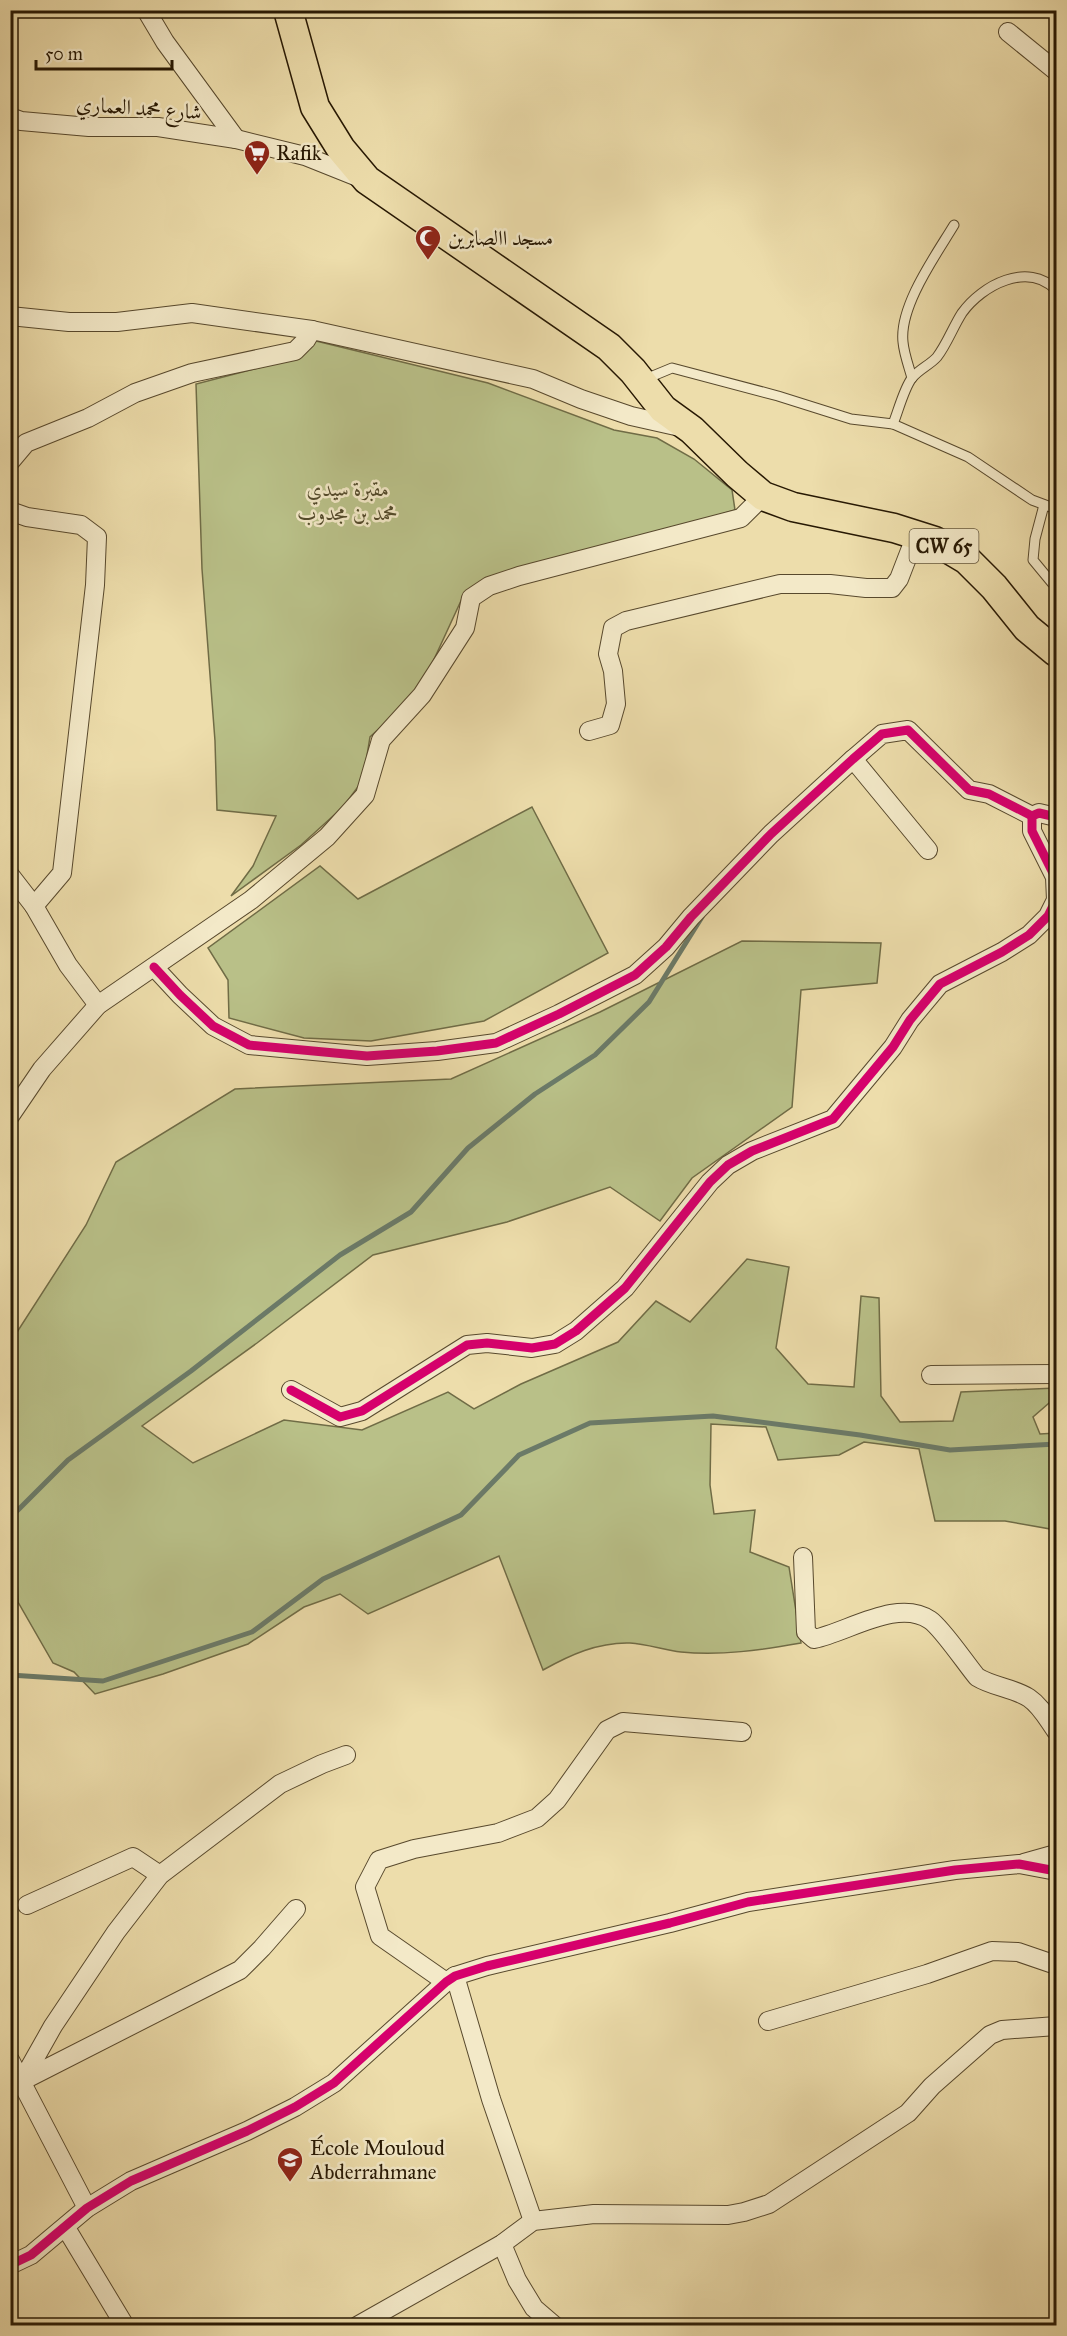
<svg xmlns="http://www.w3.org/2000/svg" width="1067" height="2336" viewBox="0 0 1067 2336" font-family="'IM FELL Great Primer',Amiri,serif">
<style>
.green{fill:#b9c088;stroke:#706c46;stroke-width:1.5}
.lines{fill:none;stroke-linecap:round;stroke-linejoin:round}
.stream{stroke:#6b7a68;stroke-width:5}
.service-casing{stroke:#58492d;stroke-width:11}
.minor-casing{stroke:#58492d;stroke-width:20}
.primary-casing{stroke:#271803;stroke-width:31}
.service{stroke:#f3e9c8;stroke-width:9}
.minor{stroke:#f3e9c8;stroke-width:18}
.primary{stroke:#edddab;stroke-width:28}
.cycleway-casing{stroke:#f3e9c8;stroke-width:13}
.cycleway{stroke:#d6006c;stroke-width:9}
.labels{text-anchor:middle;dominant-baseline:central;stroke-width:5;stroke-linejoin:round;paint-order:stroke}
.shield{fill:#f3e9c8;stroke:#64573e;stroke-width:1.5}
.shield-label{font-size:20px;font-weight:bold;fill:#271803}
.street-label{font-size:21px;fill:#271803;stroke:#f3e9c8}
.poi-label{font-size:21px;fill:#271803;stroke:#f3e9c8;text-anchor:start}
.park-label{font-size:21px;font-style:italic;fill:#534a2b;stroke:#f3e9c8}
</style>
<rect width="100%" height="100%" fill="#edddab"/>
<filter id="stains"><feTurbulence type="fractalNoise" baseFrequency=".00333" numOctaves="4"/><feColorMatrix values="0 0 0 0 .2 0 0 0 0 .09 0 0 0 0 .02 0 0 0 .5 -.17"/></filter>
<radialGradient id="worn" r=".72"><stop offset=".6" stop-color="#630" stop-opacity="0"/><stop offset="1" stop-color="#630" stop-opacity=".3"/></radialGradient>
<g class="green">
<polygon points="312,340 488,383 614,430 657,438 694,459 732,490 735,510 465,592 424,681 400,710 370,737 363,780 343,807 301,845 231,896 253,866 276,816 217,810 215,741 202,569 196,384 296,358"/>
<polygon points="532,807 608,953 484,1021 371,1041 304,1038 229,1018 228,980 208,948 320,866 358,899"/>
<path d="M742,941L881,943L877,983L801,990L792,1107L692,1178L660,1221L610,1187L507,1222L373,1255L257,1343L142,1426L193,1463L284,1420L362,1430L448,1392L474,1409L521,1384L618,1342L656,1301L690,1322L747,1259L789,1267L776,1348L808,1384L854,1387L861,1296L879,1298L881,1396L900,1422L953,1421L961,1392L1056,1388V1397L1033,1417L1040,1434L1056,1433V1530L1005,1521H935L919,1449L864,1442L839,1455L778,1460L766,1427L711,1424L710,1485L714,1514L755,1510L750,1552L789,1567L801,1643C761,1650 721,1656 681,1652C664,1650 647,1644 630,1643C598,1642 570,1655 543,1670L499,1556L368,1614L340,1594L304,1607L248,1644L163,1674L95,1694L74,1672L53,1663L18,1602L15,1539L10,1535V1343L86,1225L116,1162L235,1089L451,1079L600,1012Z"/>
</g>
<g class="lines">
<g class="stream">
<polyline points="10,1518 68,1460 191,1371 340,1255 411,1212 468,1148 535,1094 595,1055 649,1002 702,917"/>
<polyline points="10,1675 103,1681 252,1632 323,1579 461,1515 519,1455 590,1423 713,1416 860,1435 950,1450 1056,1444"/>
</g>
<g class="service-casing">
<g id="service">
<path d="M912,378C909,367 904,354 903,342C899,306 936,255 954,225"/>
<polyline points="643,380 672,368 778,396 851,419 893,424 968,457 1032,500 1056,509"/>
<path d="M893,424C898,412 904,388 912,378C919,369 930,365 937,357C947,344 953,327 962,313C982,285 1028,261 1056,290"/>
<polyline points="1044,505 1035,539 1033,560 1052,583 1056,585"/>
</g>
</g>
<g class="minor-casing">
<g id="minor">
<polyline points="146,10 165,42 236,139"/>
<polyline points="1008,32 1056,71"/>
<polyline points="10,117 21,121 89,127 158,127 236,139 305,156 360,178"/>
<polyline points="10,316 69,322 117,322 192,313 312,330 533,379 581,399 631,416 680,427"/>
<polyline points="10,462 26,443 88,418 135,393 192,373 295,351 306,340 312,330"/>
<polyline points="10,511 27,517 81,525 97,537 95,585 62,873 34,906 68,965 98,1005"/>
<polyline points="589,731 610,725 616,704 613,671 608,654 613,628 626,621 780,584 830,584 866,588 892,588 899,579 916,535"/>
<polyline points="853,759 928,850"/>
<polyline points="10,875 34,906"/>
<polyline points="154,967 180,995 213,1026 249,1045 367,1056 437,1051 496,1043 559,1014 635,975 666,947 691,917 771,834 853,759 882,734 908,730 969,790 989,794 1032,816"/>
<polyline points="10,1116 42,1069 98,1005 251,900 327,837 365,795 381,740 422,695 465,628 471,598 489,586 519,576 741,518 763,496"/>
<polyline points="931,1375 1056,1374"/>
<polyline points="291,1390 340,1417 362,1411 467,1345 487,1343 532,1348 555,1344 576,1331 625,1288 710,1182 728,1165 752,1151 833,1119 893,1047 910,1020 940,984 1002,952 1029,935 1048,916 1056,900 1055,877 1032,831 1032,816 1039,813 1056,817"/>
<path d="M803,1557L806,1632L814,1639C848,1632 898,1598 930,1620C942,1628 966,1664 977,1677C993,1687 1014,1688 1029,1698C1041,1706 1048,1720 1056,1731"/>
<polyline points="1024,1863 1056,1854"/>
<polyline points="27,1905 133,1857 160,1875"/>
<polyline points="296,1909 262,1948 240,1970 22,2081 53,2026 116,1932 160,1875 280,1784 322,1764 346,1755"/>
<polyline points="455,1976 491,2099 533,2221"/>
<polyline points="446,1982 380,1936 365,1887 379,1860 414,1849 498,1833 537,1818 557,1800 607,1730 623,1722 742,1732"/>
<polyline points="768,2021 927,1974 992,1951 1018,1952 1056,1965"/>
<polyline points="10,2060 87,2208"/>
<polyline points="66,2228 125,2326"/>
<polyline points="502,2244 517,2280 534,2308 555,2326"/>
<polyline points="10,2265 31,2255 87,2208 131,2181 247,2131 295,2107 334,2083 446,1982 455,1976 487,1966 670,1923 748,1902 955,1870 1019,1864 1056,1871"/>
<polyline points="357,2326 502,2244 533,2221 594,2214 728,2215 744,2212 769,2204 908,2113 932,2086 990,2035 1002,2030 1056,2026"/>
</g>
</g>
<g class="primary-casing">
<polyline id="primary" points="288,10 315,107 341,149 367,180 609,347 633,371 663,409 692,430 737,474 763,496 793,507 894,528 935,541 967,560 994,587 1027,628 1056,652"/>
</g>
<use href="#service" class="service"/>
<use href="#minor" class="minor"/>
<use href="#primary" class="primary"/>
<g class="cycleway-casing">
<g id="cycleway">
<polyline points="154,967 180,995 213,1026 249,1045 367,1056 437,1051 496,1043 559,1014 635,975 666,947 691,917 771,834 853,759 882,734 908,730 969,790 989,794 1032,816"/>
<polyline points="291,1390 340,1417 362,1411 467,1345 487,1343 532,1348 555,1344 576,1331 625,1288 710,1182 728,1165 752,1151 833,1119 893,1047 910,1020 940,984 1002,952 1029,935 1048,916 1056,900 1055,877 1032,831 1032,816 1039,813 1056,817"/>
<polyline points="10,2265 31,2255 87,2208 131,2181 247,2131 295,2107 334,2083 446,1982 455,1976 487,1966 670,1923 748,1902 955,1870 1019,1864 1056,1871"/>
</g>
</g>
<use href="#cycleway" class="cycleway"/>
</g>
<defs>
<g id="supermarket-pin" transform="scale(1.35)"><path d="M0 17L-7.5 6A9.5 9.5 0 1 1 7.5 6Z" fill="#8f2418" stroke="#f3e9c8"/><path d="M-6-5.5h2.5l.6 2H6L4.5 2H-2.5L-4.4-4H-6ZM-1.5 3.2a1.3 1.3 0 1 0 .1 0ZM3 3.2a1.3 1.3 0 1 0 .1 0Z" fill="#fff"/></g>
<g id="mosque-pin" transform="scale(1.35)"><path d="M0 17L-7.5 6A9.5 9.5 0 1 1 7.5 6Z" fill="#8f2418" stroke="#f3e9c8"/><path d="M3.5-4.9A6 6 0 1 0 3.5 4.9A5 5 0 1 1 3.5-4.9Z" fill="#fff"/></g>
<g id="school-pin" transform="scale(1.35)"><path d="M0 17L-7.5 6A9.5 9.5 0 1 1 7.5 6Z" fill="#8f2418" stroke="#f3e9c8"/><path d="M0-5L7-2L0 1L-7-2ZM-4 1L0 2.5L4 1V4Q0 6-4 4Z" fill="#fff"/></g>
</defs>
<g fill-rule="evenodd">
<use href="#supermarket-pin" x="257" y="153"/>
<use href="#mosque-pin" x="428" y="238"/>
<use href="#school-pin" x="290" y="2160"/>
</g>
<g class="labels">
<rect class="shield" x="909.5" y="529" width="69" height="34" rx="4.5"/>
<g class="shield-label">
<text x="944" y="546">CW 65</text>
</g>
<g class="street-label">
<text transform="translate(139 108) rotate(4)">شارع محمد العماري</text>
</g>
<g class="poi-label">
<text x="276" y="153">Rafik</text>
<text x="448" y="238">مسجد االصابرين</text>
<text x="310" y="2148">École Mouloud<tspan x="310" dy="24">Abderrahmane</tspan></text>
</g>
<g class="park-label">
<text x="348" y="489">مقبرة سيدي<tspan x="348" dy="24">محمد بن مجدوب</tspan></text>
</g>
</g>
<rect width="1067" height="2336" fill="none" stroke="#edddab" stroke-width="36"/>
<rect x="12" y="12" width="1043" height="2312" fill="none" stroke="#271803" stroke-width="3"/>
<rect x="18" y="18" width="1031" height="2300" fill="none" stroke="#271803" stroke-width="1.5"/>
<path d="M36 60v9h136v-9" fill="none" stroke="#271803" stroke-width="3"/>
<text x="45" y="60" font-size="18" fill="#271803" stroke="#f3e9c8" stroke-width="4.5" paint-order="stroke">50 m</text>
<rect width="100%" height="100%" filter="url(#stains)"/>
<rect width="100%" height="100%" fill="url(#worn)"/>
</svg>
